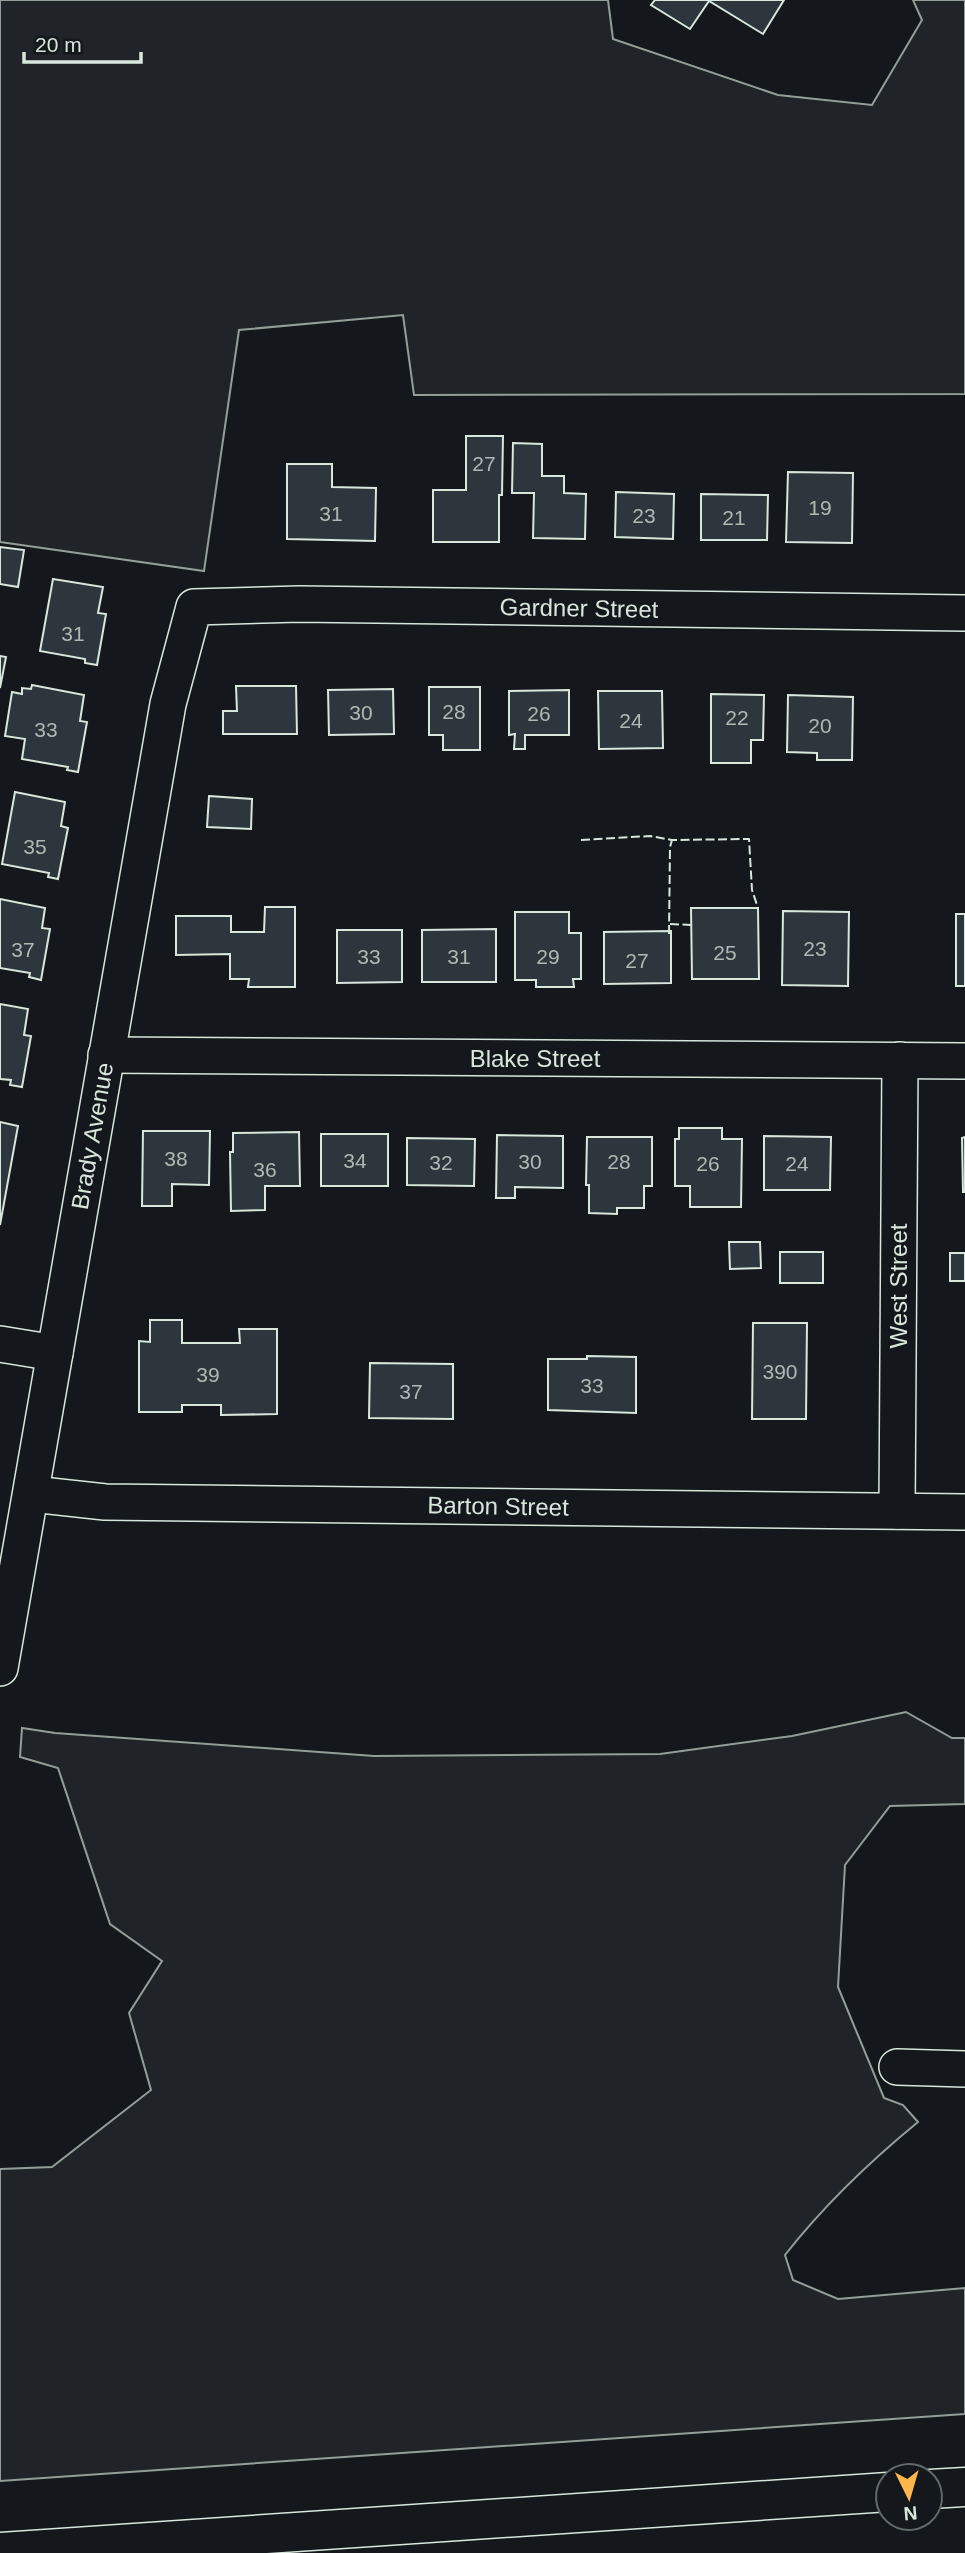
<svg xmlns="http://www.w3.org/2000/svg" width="965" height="2553" viewBox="0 0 965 2553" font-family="Arial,sans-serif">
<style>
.green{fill:#202428;stroke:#939e99;stroke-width:2}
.building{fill:#2c363c;stroke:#d8e6dc;stroke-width:2}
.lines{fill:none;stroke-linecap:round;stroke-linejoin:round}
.minor-casing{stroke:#d8e6dc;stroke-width:38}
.motorway-casing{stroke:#d8e6dc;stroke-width:41}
.minor{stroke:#14181c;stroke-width:35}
.motorway{stroke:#14181c;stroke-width:38}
.fence{stroke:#d8e6dc;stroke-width:2;stroke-dasharray:9 3.5;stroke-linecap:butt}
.labels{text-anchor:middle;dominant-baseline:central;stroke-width:5;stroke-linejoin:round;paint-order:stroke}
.number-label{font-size:21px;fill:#adbab4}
.street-label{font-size:24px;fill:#d8e6dc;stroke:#14181c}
</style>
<rect width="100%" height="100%" fill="#14181c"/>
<g class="green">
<polygon points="0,0 608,0 613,39 778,95 872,105 922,20 913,0 965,0 965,394 414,395 403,315 239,330 204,571 0,542"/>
<path d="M906,1712L952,1738H965V1804L890,1806L845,1865L838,1987L884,2098L903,2105L918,2122C868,2163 825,2204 785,2255L793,2280L838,2299L965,2288V2414L0,2481V2169L52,2167L151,2090L129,2013L162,1961L110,1924L58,1768L20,1757L22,1728L55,1733L374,1756L660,1754L792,1736Z"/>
</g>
<g class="building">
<polygon points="655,0 784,0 763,34 709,1 690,29 651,5"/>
<polygon points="466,436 503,436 502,495 499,495 499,542 433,542 433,490 466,490"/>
<polygon points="513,443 542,444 542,476 564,476 564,493 586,494 585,539 533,538 534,493 512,493"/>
<polygon points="287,464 332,464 332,487 376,488 375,541 287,539"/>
<polygon points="788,472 853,473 852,543 786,542"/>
<polygon points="616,492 674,494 673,539 615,537"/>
<polygon points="701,494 768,495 767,540 701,540"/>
<polygon points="0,547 24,550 18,587 0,584"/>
<polygon points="53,579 103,587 98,613 106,614 97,665 85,663 85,659 40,651"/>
<polygon points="0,656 6,657 0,688"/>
<polygon points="32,685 84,695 80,721 87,722 78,772 67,770 68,767 22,759 25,739 5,736 12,692 22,694 22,688 31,689"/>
<polygon points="236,686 296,686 297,734 223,734 223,711 237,711"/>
<polygon points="429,687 480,687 480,750 443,750 443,735 429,735"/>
<polygon points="393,689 394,734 329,735 328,690"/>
<polygon points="569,690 569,735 525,735 525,749 514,749 515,734 509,735 509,691"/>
<polygon points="598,691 662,691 663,748 599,749"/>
<polygon points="711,694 764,695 763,740 751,740 751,763 711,763"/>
<polygon points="788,695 853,697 852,760 817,760 817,753 787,752"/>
<polygon points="15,792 65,802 61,826 68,828 58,879 48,877 49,873 2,864"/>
<polygon points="209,796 252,799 251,829 207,827"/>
<polygon points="0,899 45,908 42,928 50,929 41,980 29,977 30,973 0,968"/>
<polygon points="265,907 295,907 295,987 248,987 249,979 230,979 230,954 176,955 176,916 231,916 231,932 264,932"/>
<polygon points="691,908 758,908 759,979 692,979"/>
<polygon points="783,911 849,912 848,986 782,985"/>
<polygon points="515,912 569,912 569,933 581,933 581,979 573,979 574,987 536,987 536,980 515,980"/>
<rect x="956" y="914" width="9" height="72"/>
<polygon points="496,929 496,982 422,982 422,930"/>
<polygon points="337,930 402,930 402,982 337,983"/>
<polygon points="671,931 671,983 604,984 604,932"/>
<polygon points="0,1004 28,1009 24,1035 31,1036 22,1087 10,1085 11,1080 0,1079"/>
<polygon points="0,1122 18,1126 0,1225"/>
<polygon points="679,1128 722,1128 722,1139 742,1139 741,1207 690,1207 690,1186 675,1186 675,1139 679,1139"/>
<polygon points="143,1131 210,1131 209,1185 172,1184 172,1206 142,1206"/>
<polygon points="299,1132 300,1186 265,1186 265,1210 231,1211 230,1152 233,1152 233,1133"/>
<rect x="321" y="1134" width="67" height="52"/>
<polygon points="497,1135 563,1136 563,1188 515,1187 515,1198 496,1198"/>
<polygon points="764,1136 831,1137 830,1190 764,1190"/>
<polygon points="587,1137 652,1137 652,1186 644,1186 644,1208 617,1208 617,1214 589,1213 589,1185 586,1185"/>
<polygon points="965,1137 965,1192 963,1192 962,1138"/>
<polygon points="407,1138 475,1139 474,1186 407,1185"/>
<polygon points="729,1242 760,1242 761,1268 730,1269"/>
<rect x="780" y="1252" width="43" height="31"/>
<rect x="950" y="1253" width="15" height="28"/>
<polygon points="150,1320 182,1320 182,1343 240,1343 239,1329 277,1329 277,1414 221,1415 221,1405 182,1405 182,1412 139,1412 139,1341 150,1342"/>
<polygon points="753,1323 807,1323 806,1419 752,1419"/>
<polygon points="587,1356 636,1357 636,1413 548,1410 548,1359 587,1359"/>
<polygon points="370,1363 453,1364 453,1419 369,1418"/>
</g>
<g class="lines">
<g class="minor-casing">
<g id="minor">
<polyline points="106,1055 965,1061"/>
<polyline points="0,1344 55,1353"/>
<polyline points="32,1494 105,1502 965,1512"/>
<polyline points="897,1511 900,1060"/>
<polyline points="0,1668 168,704 194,607 299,604 965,613"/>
<polyline points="897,2067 965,2069"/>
</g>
</g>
<g class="motorway-casing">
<g id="motorway">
<polyline points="930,2489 965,2487"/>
<polyline points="0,2552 888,2492"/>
</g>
</g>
<use href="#minor" class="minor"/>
<use href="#motorway" class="motorway"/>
<g class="fence">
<polyline points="581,840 650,836 672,840 749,839 752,890 758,908"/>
<polyline points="670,924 691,925"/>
<polyline points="669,934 670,847 672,840"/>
</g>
</g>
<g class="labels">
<g class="number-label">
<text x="484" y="463">27</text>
<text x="820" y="507">19</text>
<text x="331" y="513">31</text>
<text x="644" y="515">23</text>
<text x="734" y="517">21</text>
<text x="73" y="633">31</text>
<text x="454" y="711">28</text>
<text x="361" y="712">30</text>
<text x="539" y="713">26</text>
<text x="737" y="717">22</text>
<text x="631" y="720">24</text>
<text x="820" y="725">20</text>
<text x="46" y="729">33</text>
<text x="35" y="846">35</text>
<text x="815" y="948">23</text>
<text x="23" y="949">37</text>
<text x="725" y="952">25</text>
<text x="369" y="956">33</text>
<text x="459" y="956">31</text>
<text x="548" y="956">29</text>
<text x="637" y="960">27</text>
<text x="176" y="1158">38</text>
<text x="355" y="1160">34</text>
<text x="530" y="1161">30</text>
<text x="619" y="1161">28</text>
<text x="441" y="1162">32</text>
<text x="708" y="1163">26</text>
<text x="797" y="1163">24</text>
<text x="265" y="1169">36</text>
<text x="780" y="1371">390</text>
<text x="208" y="1374">39</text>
<text x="592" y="1385">33</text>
<text x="411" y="1391">37</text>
</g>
<g class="street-label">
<text transform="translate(579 608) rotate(1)">Gardner Street</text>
<text x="535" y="1058">Blake Street</text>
<text transform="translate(92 1136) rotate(-80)">Brady Avenue</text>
<text transform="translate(898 1286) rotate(-90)">West Street</text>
<text transform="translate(498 1506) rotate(1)">Barton Street</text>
</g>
</g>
<g transform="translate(909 2497) rotate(175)"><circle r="33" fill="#14181c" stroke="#626a69" stroke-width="2"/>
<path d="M0-5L12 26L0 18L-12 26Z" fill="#ffb74d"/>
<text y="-10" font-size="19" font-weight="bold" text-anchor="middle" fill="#d8e6dc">N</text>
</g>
<path d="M24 52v10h117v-10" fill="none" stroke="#d8e6dc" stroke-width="3.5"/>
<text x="35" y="52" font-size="21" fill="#d8e6dc" stroke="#14181c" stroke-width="5" paint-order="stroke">20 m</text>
</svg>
